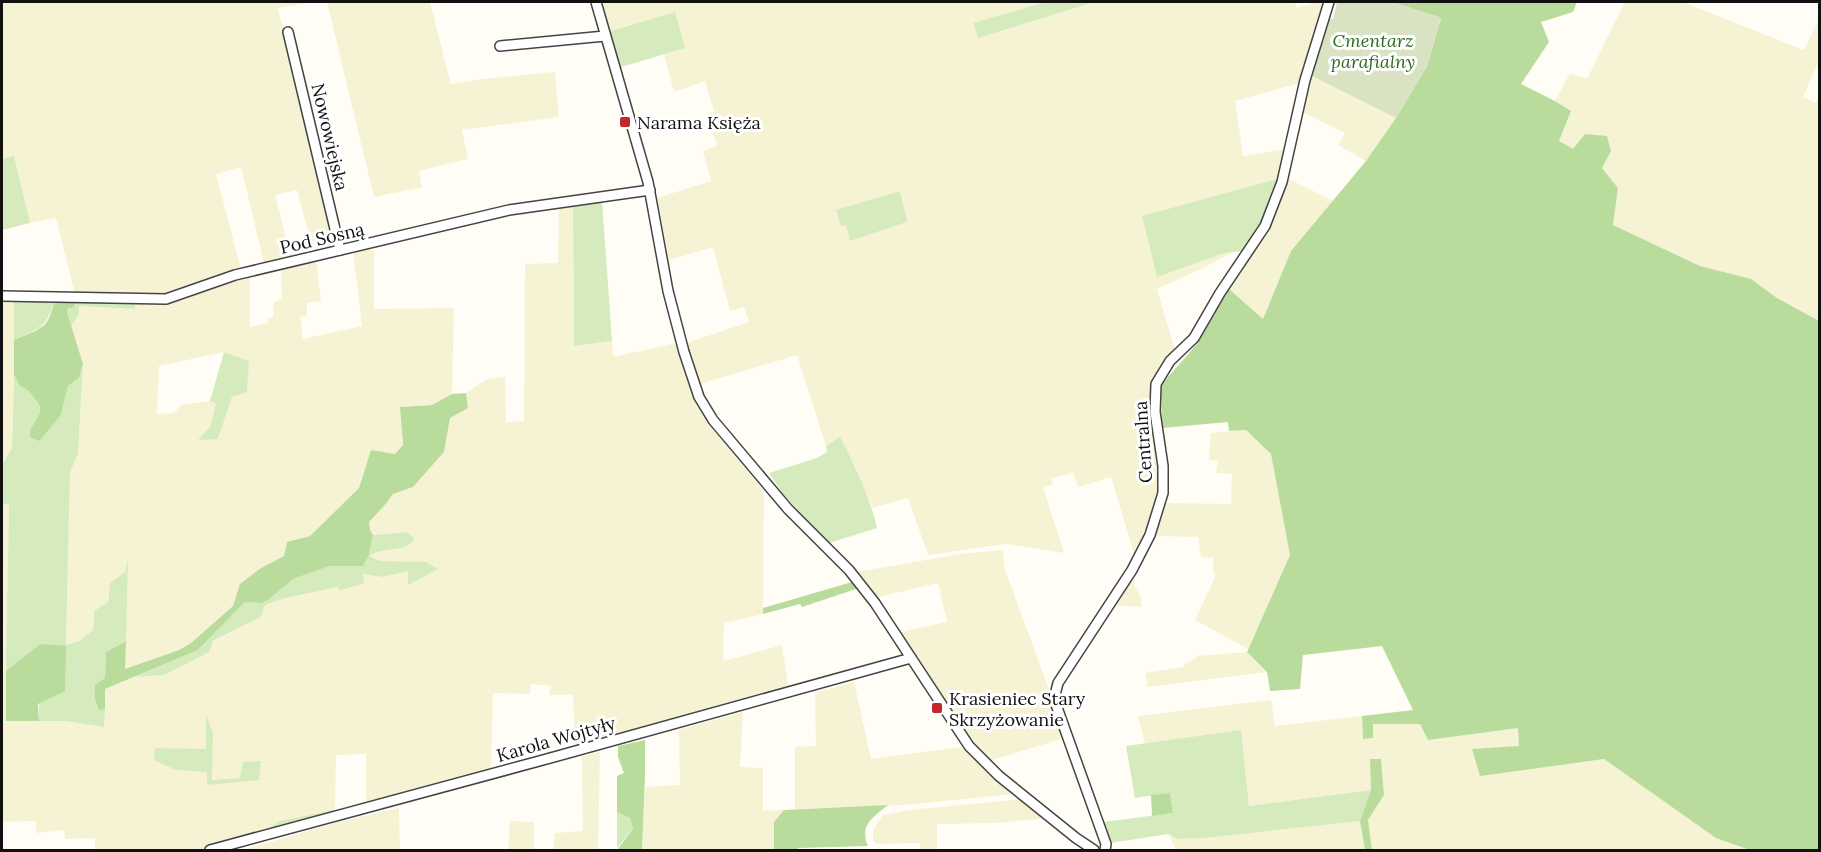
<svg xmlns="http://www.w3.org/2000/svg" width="1821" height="852" viewBox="0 0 1821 852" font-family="Lora,serif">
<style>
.farmland{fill:#f6f3d4;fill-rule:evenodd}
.green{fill:#d5ebbd}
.forest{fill:#b9dc9c}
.cemetery{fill:#d9e3c4}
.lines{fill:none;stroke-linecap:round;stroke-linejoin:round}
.minor-casing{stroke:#444;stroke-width:12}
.minor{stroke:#fff;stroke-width:9}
.poi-dot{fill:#c4262e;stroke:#fff;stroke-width:2}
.labels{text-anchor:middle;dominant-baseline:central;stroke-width:6;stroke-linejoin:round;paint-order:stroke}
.park-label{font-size:18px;font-style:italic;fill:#2f6b1f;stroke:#fff}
.poi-label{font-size:18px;fill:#111;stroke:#fff;text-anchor:start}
.street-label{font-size:18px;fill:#111;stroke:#fff}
</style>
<rect width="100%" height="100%" fill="#fffdf5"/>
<g class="farmland">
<polygon points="2,2 313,2 278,8 335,247 313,250 297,190 275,195 291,256 264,263 241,167 216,174 241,269 156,295 75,294 56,218 30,223 14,157 2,159"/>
<polygon points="327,2 430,2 451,84 483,79 555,72 559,117 462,130 468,159 419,171 422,187 374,197"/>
<path d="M600,2H1045L973,23L978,38L1095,2H1294L1297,8L1317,2H1325L1300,83L1235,101L1243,156L1286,149L1277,179L1142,216L1224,253L1233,252L1201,269L1157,289L1175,350L1152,382L1159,486L1158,496L1135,557L1111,477L1078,487L1073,473L1052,478L1053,484L1043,487L1064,553L1006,544L928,555L908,498L873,508L855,466L840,438L826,446L797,355L700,384L687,343L749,322L744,307L730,311L713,247L669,260L657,198L711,181L703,151L717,146L707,114L714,111L705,81L674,92L664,54L685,48L608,32ZM907,222L850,241L846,225Z"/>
<polygon points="1625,2 1683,2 1804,50 1819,19 1819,61 1803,97 1816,103 1819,96 1819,321 1777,298 1751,279 1700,266 1613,225 1618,188 1602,168 1611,151 1573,150 1559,141 1571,111 1555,101 1570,73 1587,79"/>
<polygon points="1312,76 1396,118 1366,161 1338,145 1345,133 1303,112"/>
<polygon points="1287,178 1333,201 1291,251 1263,319 1229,289 1272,222 1280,204"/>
<polygon points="573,204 574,345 612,341 613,357 677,343 697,405 725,444 764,491 763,614 724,623 723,665 724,661 782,645 788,685 575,746 573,695 549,695 551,686 531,684 530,694 493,693 491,769 366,802 366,754 336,755 335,810 266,832 198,850 95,850 95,838 65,839 64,830 36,833 36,821 2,822 2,505 9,504 7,721 65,721 104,727 105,689 134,677 164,675 213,642 261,617 265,605 286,598 338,587 339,591 363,573 383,577 408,571 408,584 437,569 399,562 380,561 369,555 376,551 405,547 407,532 373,535 370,530 369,522 384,506 393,494 413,487 444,452 450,417 468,408 466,393 487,379 505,377 506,422 524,421 525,264 558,263 559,206"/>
<path d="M374,250V309L454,308L452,394L432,405L400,407L403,445L395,454L371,450L359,488L310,536L287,542L284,556L261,568L241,584L233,606L191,643L179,650L125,669L127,562L125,572L110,583L108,602L94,611L93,630L79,641L66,646L70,472L78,454L83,364L71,326L79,315L78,306L134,309L135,303L170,302L250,275V327L268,323V318L273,317L274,302L282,299L281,268L316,260L321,301L307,303V315L300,317L303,339L362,326L353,251ZM224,352L249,361L232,397L218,439L210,427L216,403L210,401L181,405L174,413L157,414L159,366Z"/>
<polygon points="2,300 14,300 14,375 12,448 2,465"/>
<polygon points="1246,430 1271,454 1290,555 1248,649 1195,620 1215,577 1213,569 1214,558 1201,557 1198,537 1155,536 1164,503 1231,504 1232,474 1216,473 1218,461 1209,460 1211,433"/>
<polygon points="1003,550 1004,567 1047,684 1065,738 989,761 972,742 955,718 901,632 947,622 938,583 878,597 856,572 961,554"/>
<polygon points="1129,581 1133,583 1141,598 1141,607 1114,605"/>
<polygon points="1247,652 1267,672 1148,687 1145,673 1182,667 1198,656"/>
<polygon points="854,682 871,759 961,747 1014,794 904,805 795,809 795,747 816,746 815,693"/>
<polygon points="1271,700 1275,726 1362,716 1363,739 1372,724 1420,724 1428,740 1518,728 1519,746 1480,775 1604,759 1716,837 1750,850 1372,850 1368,820 1384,795 1381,759 1370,759 1371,790 1249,806 1241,730 1145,744 1138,716"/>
<polygon points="743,712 740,767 763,768 763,811 784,810 774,822 774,850 642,850 645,787 680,785 679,730"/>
<polygon points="600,752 598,850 553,850 555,833 583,831 582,760 580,757"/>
<polygon points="1022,799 1042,817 1039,819 995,823 937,824 937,850 920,850 920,843 877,844 873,840 873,830 883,815 909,810"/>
<polygon points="399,808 400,850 244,850 334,823"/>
<polygon points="510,821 534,822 534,850 508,850"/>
<polygon points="1360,821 1365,850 1176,850 1169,834 1178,839 1205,838"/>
</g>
<g class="green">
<polygon points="1045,2 1095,2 978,38 973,23"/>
<polygon points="675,12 685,48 618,68 608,32"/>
<polygon points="14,156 30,223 2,230 2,159"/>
<polygon points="1277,179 1264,220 1244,251 1224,253 1157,277 1142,216"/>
<polygon points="900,191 907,222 850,241 846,225 841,226 836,210"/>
<polygon points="602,201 612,341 574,346 573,204"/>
<path d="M14,300L135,303V309L79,306V315L71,326L67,312V308L52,307C46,330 33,330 14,340Z"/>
<polygon points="224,352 249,361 247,392 232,397 218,439 198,440 210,427 216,403 210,401"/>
<polygon points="83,364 78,454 70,472 66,645 79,641 93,630 94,611 108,602 110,583 125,572 128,557 126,641 106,652 105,678 99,709 105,709 104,727 65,721 39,721 40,644 6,671 9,504 2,505 2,465 12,448 14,375 20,386 29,391 40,406 40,413 30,432 61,415 68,386 79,378"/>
<path d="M840,437C855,466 870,496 877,528L829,543L783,494L769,473L817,458L827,452L826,446Z"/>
<path d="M407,532L414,538C407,555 382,545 370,556L380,561L426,562L438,569L408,585V571L383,577L363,574L364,583L339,591L338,587L286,598L265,605L261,617L213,641L209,652L164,675L134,677L198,650L245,602L261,603L268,600L293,579L330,566H363L369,555L373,535Z"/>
<polygon points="206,715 213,733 212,780 240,778 243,762 261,761 259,780 207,785 207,772 176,770 154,760 155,748 206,749"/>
<polygon points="1241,730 1249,806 1371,790 1360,821 1205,838 1178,839 1168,834 1110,843 1103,822 1173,813 1170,793 1135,798 1126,746"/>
<polygon points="335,810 335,813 266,832 266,830 280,821"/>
<polygon points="617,812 630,818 633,829 617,848"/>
</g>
<g class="forest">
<polygon points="1392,2 1577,2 1573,12 1541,22 1549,42 1521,84 1555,101 1571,111 1559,141 1573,149 1585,134 1607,136 1611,151 1602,168 1618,188 1613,225 1700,266 1751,279 1777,298 1819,321 1819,850 1750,850 1716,838 1604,759 1480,776 1472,749 1519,746 1518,728 1428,740 1420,724 1373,724 1373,738 1363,739 1362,716 1413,710 1382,646 1303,655 1300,689 1270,691 1267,672 1247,652 1290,555 1271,454 1246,430 1229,431 1228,422 1162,428 1161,385 1197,344 1229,289 1263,319 1291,251 1366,161 1396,118 1427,66 1441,18"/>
<path d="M56,302L74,303V307L68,308L67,312L83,364L79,378L68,386L61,415L39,441L30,437V431L40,413V406L29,391L20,386L14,375V340C24,335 43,330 48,320C52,313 51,308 56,302Z"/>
<polygon points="466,393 468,408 450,418 444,452 413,487 393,494 384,506 369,522 370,530 373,535 369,555 363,566 330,566 293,579 268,600 261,603 245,602 198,650 105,689 105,709 99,710 95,699 95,685 105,678 106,652 126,641 125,669 179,650 191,643 233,606 240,584 261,568 284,556 287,542 310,536 359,488 371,450 395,454 403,445 400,407 432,405 452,394"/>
<polygon points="852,582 859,588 802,607 800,604 763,614 763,608"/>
<polygon points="40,644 66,646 65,691 38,704 39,721 6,721 6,671"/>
<polygon points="645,740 645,776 642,850 617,850 633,829 630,818 617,812 617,776 624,773 618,757 618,746"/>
<polygon points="1370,759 1381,759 1384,795 1368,820 1372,850 1365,850 1360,821 1371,790"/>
<polygon points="1170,793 1173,813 1152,816 1151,795"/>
<path d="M888,805C873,818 859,824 868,846L798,848V850H774V822L784,810Z"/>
</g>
<polygon class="cemetery" points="1337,2 1392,2 1441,18 1427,66 1396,118 1312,76 1330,19 1333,19"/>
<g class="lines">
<g class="minor-casing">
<g id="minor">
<polyline points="596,2 648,182 668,291 684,352 699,397 713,420 788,509 849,570 875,603 969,746 999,776 1076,838 1094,850"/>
<polyline points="288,32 340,250"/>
<polyline points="500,46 605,36"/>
<polyline points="2,296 166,299 235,275 509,210 650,190"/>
<polyline points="210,850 543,760 911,658"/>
<polyline points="1105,850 1106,844 1054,699 1058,683 1132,570 1150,535 1163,493 1163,466 1155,412 1156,384 1170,361 1194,338 1220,293 1265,226 1282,182 1305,80 1329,2"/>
</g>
</g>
<use href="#minor" class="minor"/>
</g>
<g class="poi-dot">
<rect x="619" y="116" width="12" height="12" rx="3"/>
<rect x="931" y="702" width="12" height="12" rx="3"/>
</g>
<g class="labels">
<g class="park-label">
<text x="1373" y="40">Cmentarz<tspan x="1373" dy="21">parafialny</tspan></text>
</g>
<g class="poi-label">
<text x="637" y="122">Narama Księża</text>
<text x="949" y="698">Krasieniec Stary<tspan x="949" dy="21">Skrzyżowanie</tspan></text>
</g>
<g class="street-label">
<text transform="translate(330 137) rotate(77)">Nowowiejska</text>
<text transform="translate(322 238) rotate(-13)">Pod Sosną</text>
<text transform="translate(1143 442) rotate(-94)">Centralna</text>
<text transform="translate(556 739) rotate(-16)">Karola Wojtyły</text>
</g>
</g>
<rect width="1821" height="852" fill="none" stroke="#111111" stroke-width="6"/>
</svg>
